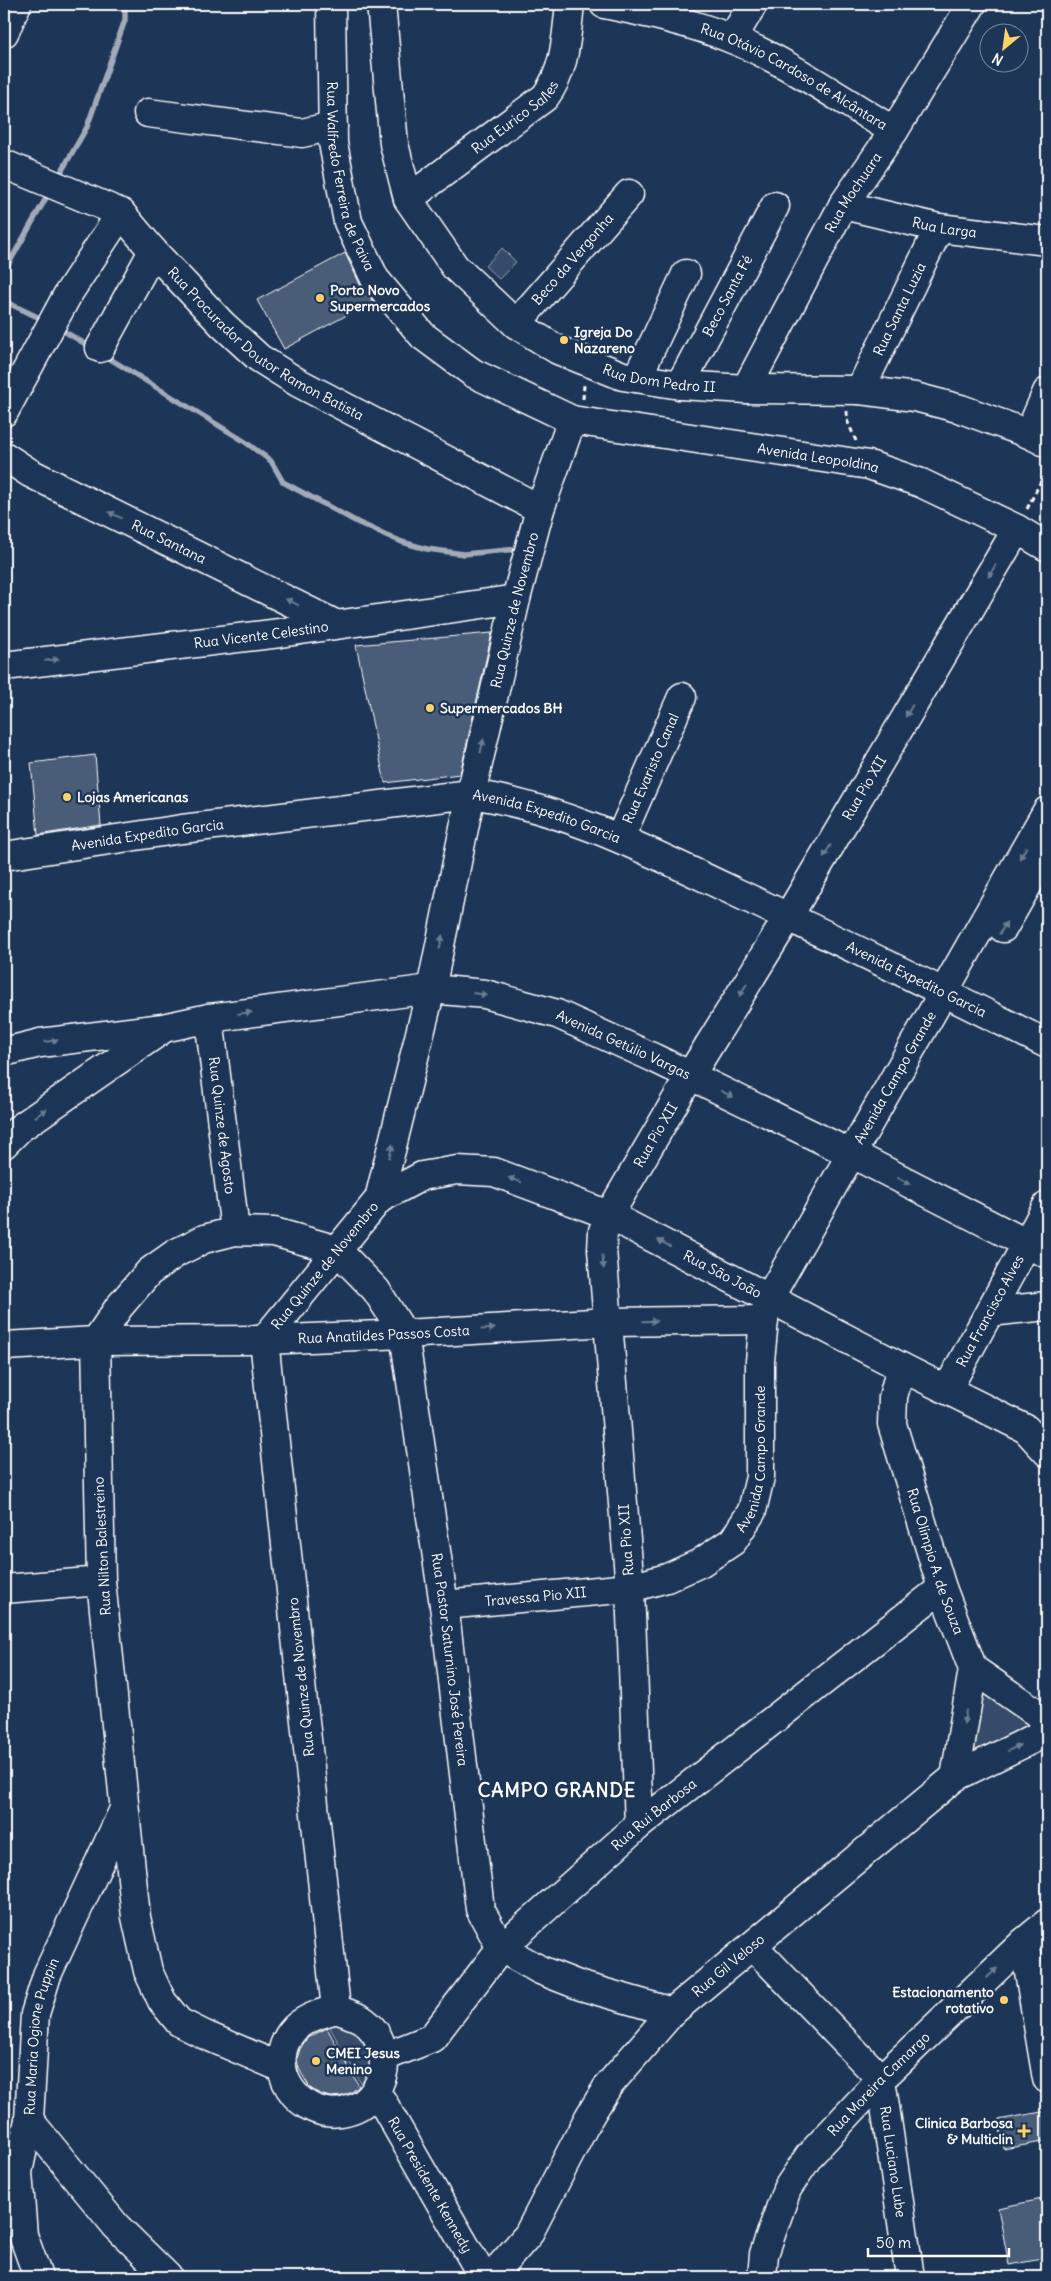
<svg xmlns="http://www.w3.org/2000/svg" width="1051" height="2281" viewBox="0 0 1051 2281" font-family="Delius,sans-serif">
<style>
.green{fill:#364b69;stroke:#9aa5b4}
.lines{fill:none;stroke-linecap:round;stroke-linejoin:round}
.stream{stroke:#a0aab8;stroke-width:5.5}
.building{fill:#4a5d79;stroke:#fff}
.minor-casing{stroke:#fff;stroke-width:31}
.major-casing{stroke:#fff;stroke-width:31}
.path{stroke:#fff;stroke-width:3;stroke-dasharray:5 4;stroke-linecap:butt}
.minor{stroke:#1d3557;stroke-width:28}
.major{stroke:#1d3557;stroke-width:28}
.oneway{fill:#6c7c92}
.poi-dot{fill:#ffd166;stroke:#1d3557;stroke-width:2}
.labels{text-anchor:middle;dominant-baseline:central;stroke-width:5;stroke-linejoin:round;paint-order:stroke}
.street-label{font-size:14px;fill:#fff;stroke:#1d3557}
.poi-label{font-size:14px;font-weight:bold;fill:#fff;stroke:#1d3557;text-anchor:start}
.district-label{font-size:19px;font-weight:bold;letter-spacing:1px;fill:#fff;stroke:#1d3557}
</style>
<rect width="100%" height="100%" fill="#1d3557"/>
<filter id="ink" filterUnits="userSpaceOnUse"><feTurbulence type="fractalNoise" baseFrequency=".02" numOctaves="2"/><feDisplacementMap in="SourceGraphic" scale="10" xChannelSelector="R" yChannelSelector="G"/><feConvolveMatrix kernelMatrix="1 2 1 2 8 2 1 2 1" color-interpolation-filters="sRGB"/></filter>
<g filter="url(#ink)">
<g class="green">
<polygon points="502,248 516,262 499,279 485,266"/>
<polygon points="973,1669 1047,1720 955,1777"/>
<polygon points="323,2015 372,2034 368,2096"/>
</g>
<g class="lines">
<g class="stream">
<polyline points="57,179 87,127 125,20 125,4"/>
<polyline points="4,272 50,191"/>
<polyline points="4,301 44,320"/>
<polyline points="57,327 92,348"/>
<polyline points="102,354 244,441 271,461 283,482 359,523 402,542 427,549 464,554 520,549"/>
</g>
</g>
<g class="building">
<polygon points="345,253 361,286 373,301 284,349 257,300"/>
<polygon points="492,633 460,774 385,783 356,645"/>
<polygon points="95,755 101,825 38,835 31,763"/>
<polygon points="327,2028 359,2086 352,2092 343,2096 330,2097 320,2094 310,2088 299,2069 297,2059 300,2049 307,2038"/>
<polygon points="1047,2111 1047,2141 1004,2149 998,2120"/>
<polygon points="1047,2198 1047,2258 1009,2265 998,2208"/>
</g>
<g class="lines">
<g class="minor-casing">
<g id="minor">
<path id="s1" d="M331,4L333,143L348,222L375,279L423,336L473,373L572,420L869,465L921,483L1017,529L1047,547"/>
<path id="s2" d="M381,4L394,144L408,199L455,267L516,324L558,350L623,376L680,385L746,389L860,390L915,397L961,409L1029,434L1047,443"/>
<path id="s3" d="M604,4C647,13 691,22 732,39C789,62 841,100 894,131"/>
<polyline points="4,33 17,4"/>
<polyline points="732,39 753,4"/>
<polyline points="148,113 302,133 333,126"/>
<path id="s4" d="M4,164L121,213L153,251L222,324L259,358L297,382L540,509"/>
<path id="s5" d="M408,199L545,97C566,69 566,38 570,4"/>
<path id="s6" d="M843,205L939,228L1047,241"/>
<path id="s7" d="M516,324L629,194"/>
<polyline points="100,348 153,251"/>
<polyline points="637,378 686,274"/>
<path id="s8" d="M680,385L775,206"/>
<path id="s9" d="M746,389L843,205L894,131L972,4"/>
<path id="s10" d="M860,390L939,228"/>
<polyline points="4,412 68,294 121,213"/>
<polyline points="1029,434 1047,392"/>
<path id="s11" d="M4,456L30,473L335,624"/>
<path id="s12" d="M4,666L280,633L516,599"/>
<path id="s13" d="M620,838L682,697"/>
<polyline points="1003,928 1047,851"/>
<path id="s14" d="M209,1018L235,1231"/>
<path id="s15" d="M4,1052L40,1043L163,1028L209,1018L431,989L485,994L557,1014L654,1058L866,1161L1047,1254"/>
<polyline points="4,1144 20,1128 160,1031"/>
<path id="s16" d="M379,1199L422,1176L457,1170L494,1172L609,1215L901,1367L1026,1429L1047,1452"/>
<polyline points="990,1312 1047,1306"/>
<path id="s17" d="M4,1346L96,1341L264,1340L404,1334L609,1322L764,1320"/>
<path id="s18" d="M901,1367L893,1397L892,1424L942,1588L973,1669L1047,1720"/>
<path id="s19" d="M947,1390L1047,1206"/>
<polyline points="4,1589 101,1581"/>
<path id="s20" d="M444,1605L630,1588L667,1578L700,1563L733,1541L752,1511L760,1477V1361L764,1320L769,1298L1047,811"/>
<polyline points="955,1777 973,1669"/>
<path id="s21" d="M639,1825L630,1588L602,1250L603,1231L609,1215L690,1076L788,917L1017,529"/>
<polyline points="1024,1942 1047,2079"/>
<path id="s22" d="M753,1946L881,2079L910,2277"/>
<path id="s23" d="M336,2009L264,1340L379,1199L431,989L471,794L516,599L540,509L572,420"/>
<path d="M336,2009C344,2012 353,2015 361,2019C384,2034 391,2066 376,2089C369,2101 359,2108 346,2111C299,2123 260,2065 295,2028C305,2018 322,2013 336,2009Z"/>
<path id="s24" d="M384,2057L432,2038L501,1948L639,1825L942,1588"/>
<path id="s25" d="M282,2068L205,2035L179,2022L162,2001L148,1971L136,1917L101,1581L96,1341L119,1307L149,1272L176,1253L204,1239L235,1231L274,1232L337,1250L376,1290L404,1334L444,1605L480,1909L501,1948L540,1970L581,1986L672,2012"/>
<path id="s26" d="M374,2093L382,2101L483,2277"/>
<polyline points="29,2120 116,2226 168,2277"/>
<path id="s27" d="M38,2277L23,2235L18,2172L29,2120L35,2014L47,1975L124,1809"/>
<path id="s28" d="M491,2277L528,2235L589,2117L608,2086L672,2012L955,1777L1047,1732"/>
<path id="s29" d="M762,2277L764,2254L787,2189L809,2156L881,2079L1024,1942L1047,1923"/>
</g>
</g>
<g class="major-casing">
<g id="major">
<path id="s30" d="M4,856L182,829L471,794C565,808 650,852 735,892C840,941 944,992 1047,1044"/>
</g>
</g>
<g class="path">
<polyline points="583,399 584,385"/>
<polyline points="847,411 847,420 856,441"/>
<polyline points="1027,509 1047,469"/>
</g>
<use href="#minor" class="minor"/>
<use href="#major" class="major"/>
</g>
<defs><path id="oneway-solid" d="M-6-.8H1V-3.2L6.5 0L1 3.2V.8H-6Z" transform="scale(1.25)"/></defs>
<g class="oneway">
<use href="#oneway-solid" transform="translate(115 515) rotate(-154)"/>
<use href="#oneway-solid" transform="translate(992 571) rotate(121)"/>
<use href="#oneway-solid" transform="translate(292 602) rotate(-154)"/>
<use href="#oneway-solid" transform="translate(52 660) rotate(-7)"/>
<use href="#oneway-solid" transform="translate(909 711) rotate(120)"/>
<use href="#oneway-solid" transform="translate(482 746) rotate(-77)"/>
<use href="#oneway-solid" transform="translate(827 851) rotate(121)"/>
<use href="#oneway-solid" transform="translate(1023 853) rotate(120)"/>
<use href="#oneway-solid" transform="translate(1003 928) rotate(-60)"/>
<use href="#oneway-solid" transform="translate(441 942) rotate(-79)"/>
<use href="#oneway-solid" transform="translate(743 990) rotate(122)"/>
<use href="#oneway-solid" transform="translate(480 994) rotate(8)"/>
<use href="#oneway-solid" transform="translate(245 1013) rotate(-7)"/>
<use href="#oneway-solid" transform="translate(51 1041) rotate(-7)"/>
<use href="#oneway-solid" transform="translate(727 1094) rotate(26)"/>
<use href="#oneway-solid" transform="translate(41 1113) rotate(-35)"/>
<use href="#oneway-solid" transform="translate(391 1151) rotate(-76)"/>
<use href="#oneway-solid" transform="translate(515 1180) rotate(-160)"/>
<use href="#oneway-solid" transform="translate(904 1181) rotate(27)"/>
<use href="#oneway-solid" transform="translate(664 1243) rotate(-152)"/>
<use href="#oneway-solid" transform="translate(603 1262) rotate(84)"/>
<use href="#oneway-solid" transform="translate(650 1321) rotate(-1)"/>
<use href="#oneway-solid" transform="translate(488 1329) rotate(-4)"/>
<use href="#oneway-solid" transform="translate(965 1717) rotate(99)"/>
<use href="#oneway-solid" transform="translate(1014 1748) rotate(-26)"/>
<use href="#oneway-solid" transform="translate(992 1973) rotate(-44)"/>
</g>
</g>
<g class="poi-dot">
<circle cx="320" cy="298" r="5"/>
<circle cx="564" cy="340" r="5"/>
<circle cx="430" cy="708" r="5"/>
<circle cx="67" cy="797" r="5"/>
<circle cx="1004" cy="2000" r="5"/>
<circle cx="316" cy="2061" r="5"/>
<path d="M1021.5 2123.5h5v5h5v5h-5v5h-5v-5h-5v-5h5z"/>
</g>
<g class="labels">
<g class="street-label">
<text stroke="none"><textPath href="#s3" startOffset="205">Rua Otávio Cardoso de Alcântara</textPath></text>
<text stroke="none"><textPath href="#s5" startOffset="135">Rua Eurico Salles</textPath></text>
<text stroke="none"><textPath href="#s1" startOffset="175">Rua Walfredo Ferreira de Paiva</textPath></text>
<text stroke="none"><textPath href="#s9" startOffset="224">Rua Mochuara</textPath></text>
<text stroke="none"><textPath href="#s6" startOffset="104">Rua Larga</textPath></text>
<text stroke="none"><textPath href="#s7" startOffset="86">Beco da Vergonha</textPath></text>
<text stroke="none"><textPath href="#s8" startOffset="101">Beco Santa Fé</textPath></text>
<text stroke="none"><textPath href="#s10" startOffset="90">Rua Santa Luzia</textPath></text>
<text stroke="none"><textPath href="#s4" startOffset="324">Rua Procurador Doutor Ramon Batista</textPath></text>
<text stroke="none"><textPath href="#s2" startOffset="519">Rua Dom Pedro II</textPath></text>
<text stroke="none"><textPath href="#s1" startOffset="778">Avenida Leopoldina</textPath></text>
<text stroke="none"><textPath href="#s11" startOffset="186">Rua Santana</textPath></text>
<text stroke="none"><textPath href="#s23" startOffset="1459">Rua Quinze de Novembro</textPath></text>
<text stroke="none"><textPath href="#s12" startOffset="259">Rua Vicente Celestino</textPath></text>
<text stroke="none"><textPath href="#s13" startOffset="76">Rua Evaristo Canal</textPath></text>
<text stroke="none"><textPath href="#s21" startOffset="1110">Rua Pio XII</textPath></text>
<text stroke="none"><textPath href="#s30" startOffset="550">Avenida Expedito Garcia</textPath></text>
<text stroke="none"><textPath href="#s30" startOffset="145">Avenida Expedito Garcia</textPath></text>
<text stroke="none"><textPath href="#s30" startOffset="955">Avenida Expedito Garcia</textPath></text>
<text stroke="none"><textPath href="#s15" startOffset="634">Avenida Getúlio Vargas</textPath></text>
<text stroke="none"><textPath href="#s20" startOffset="805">Avenida Campo Grande</textPath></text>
<text stroke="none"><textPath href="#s14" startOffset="108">Rua Quinze de Agosto</textPath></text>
<text stroke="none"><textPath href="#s21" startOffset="705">Rua Pio XII</textPath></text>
<text stroke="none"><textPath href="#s23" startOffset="769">Rua Quinze de Novembro</textPath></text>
<text stroke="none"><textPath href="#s16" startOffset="372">Rua São João</textPath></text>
<text stroke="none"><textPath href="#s19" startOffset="90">Rua Francisco Alves</textPath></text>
<text stroke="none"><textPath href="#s17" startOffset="380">Rua Anatildes Passos Costa</textPath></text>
<text stroke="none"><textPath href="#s20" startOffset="388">Avenida Campo Grande</textPath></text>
<text transform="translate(626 1540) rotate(-94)">Rua Pio XII</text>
<text transform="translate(102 1546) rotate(-93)">Rua Nilton Balestreino</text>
<text stroke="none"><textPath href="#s18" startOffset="202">Rua Olímpio A. de Souza</textPath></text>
<text stroke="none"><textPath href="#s20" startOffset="92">Travessa Pio XII</textPath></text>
<text stroke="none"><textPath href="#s25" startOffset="1531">Rua Pastor Saturnino José Pereira</textPath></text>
<text transform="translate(301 1677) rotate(-96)">Rua Quinze de Novembro</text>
<text stroke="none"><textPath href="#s24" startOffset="368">Rua Rui Barbosa</textPath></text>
<text stroke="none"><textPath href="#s28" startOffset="396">Rua Gil Veloso</textPath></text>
<text stroke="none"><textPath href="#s27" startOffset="246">Rua Maria Ogione Puppin</textPath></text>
<text stroke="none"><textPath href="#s29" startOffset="232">Rua Moreira Camargo</textPath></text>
<text stroke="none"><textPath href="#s22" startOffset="268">Rua Luciano Lube</textPath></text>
<text stroke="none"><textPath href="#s26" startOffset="108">Rua Presidente Kennedy</textPath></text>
</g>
<g class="poi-label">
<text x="330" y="290">Porto Novo<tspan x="330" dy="16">Supermercados</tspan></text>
<text x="574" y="332">Igreja Do<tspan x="574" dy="16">Nazareno</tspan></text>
<text x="440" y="708">Supermercados BH</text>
<text x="77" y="797">Lojas Americanas</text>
<text x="994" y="1992" text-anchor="end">Estacionamento<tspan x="994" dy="16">rotativo</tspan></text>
<text x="326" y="2053">CMEI Jesus<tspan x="326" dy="16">Menino</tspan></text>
<text x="1013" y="2123" text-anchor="end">Clinica Barbosa<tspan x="1013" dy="16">&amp; Multiclin</tspan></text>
</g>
<g class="district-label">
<text x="557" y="1790">CAMPO GRANDE</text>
</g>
</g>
<rect width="1051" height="2281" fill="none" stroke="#1d3557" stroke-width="20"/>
<rect x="10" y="10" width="1031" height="2261" fill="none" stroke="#fff" stroke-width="2" filter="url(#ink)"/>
<g transform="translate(1004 48) rotate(209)"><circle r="24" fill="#1d3557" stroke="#77869a"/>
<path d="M0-4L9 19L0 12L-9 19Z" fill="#ffd166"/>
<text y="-8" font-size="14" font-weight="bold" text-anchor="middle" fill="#ffffff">N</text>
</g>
<path d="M868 2248v8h141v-8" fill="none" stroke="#ffffff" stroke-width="2.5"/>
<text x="876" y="2248" font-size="15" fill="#ffffff" stroke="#1d3557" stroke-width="4" paint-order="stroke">50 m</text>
</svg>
